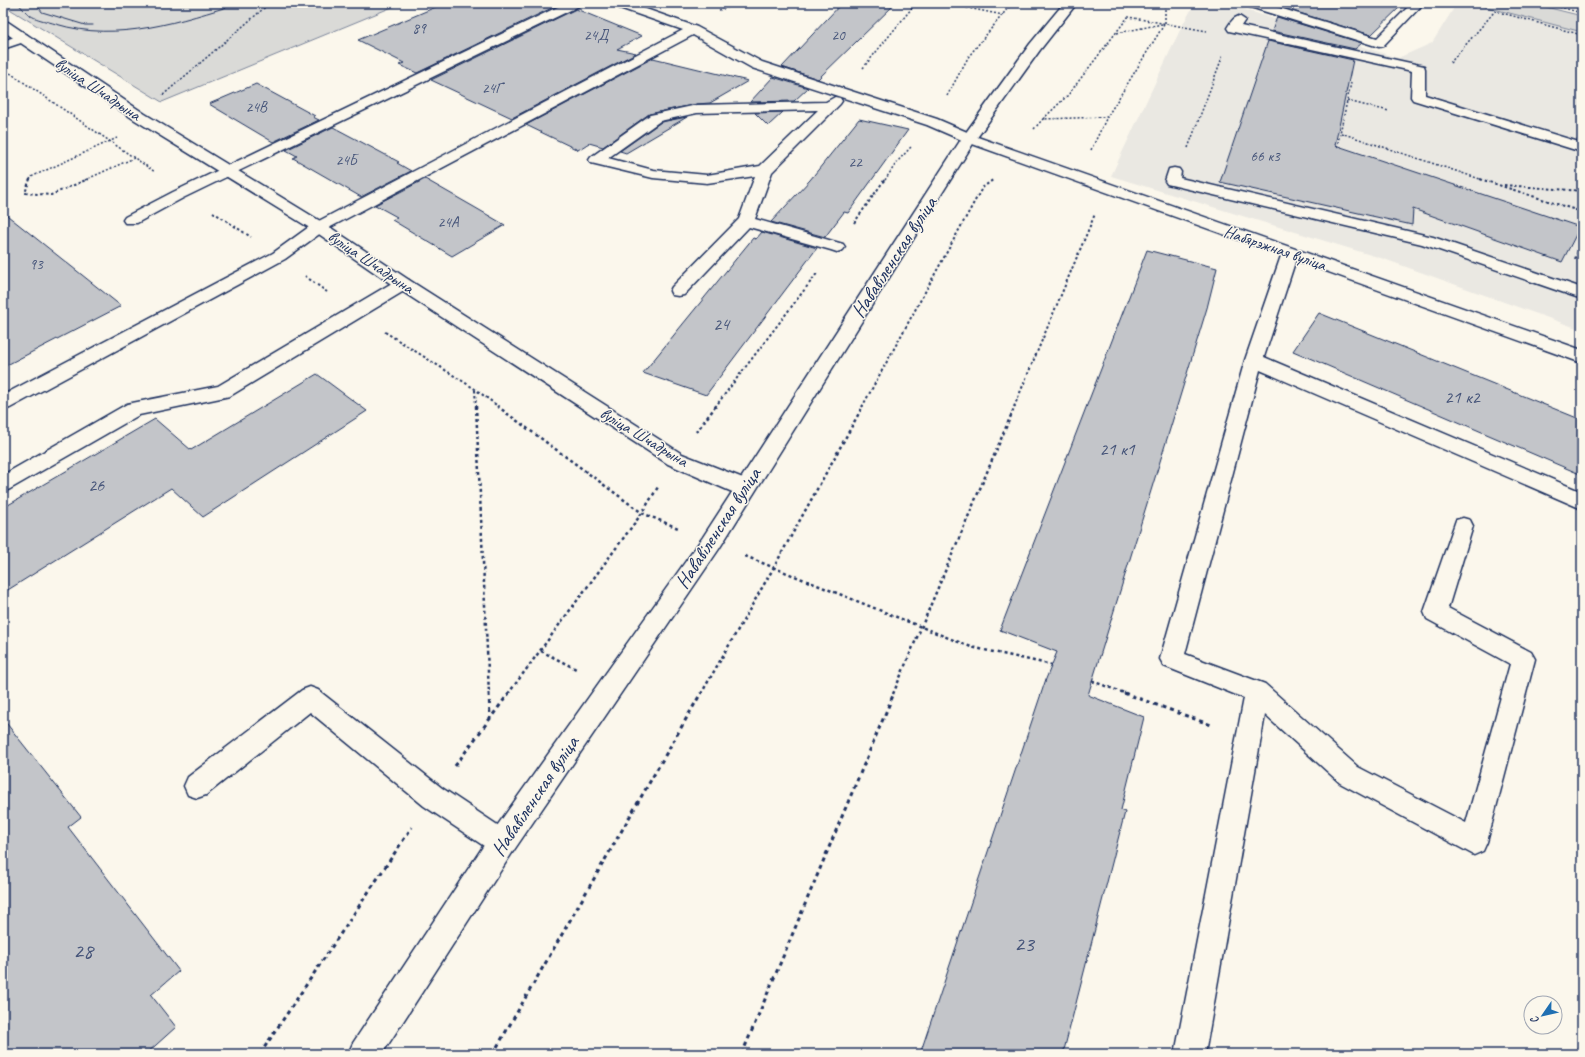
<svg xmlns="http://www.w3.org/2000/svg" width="1585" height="1057" viewBox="0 0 1585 1057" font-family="Caveat,sans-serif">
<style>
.built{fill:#eae8e2}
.green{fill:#dadad7;stroke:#7a849a}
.building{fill:#c3c5c9;stroke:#1b2f5e}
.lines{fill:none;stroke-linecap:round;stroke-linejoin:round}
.service-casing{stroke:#1b2f5e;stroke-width:3}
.minor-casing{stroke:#1b2f5e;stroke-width:3}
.tertiary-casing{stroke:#1b2f5e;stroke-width:3}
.path-far3{stroke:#1b2f5e;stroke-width:1.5;stroke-dasharray:2 2;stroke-linecap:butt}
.path-far2{stroke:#1b2f5e;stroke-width:2;stroke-dasharray:2.5 2.5;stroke-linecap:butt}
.path-far1{stroke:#1b2f5e;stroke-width:2.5;stroke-dasharray:3 3;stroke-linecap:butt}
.path{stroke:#1b2f5e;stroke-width:3;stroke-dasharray:4 4;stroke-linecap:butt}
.service{fill:#fbf7ec;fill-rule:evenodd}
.minor{fill:#fbf7ec;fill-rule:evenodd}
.tertiary{fill:#fbf7ec;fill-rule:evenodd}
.tram{stroke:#1b2f5e;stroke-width:1}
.labels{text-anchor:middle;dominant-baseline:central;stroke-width:3;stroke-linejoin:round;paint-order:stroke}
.far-number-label{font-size:15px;fill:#455479}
.far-street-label{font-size:17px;fill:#1b2f5e;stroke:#fbf7ec}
.number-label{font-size:18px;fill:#455479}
.street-label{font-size:20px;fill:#1b2f5e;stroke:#fbf7ec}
.near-number-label{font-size:22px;fill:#455479}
</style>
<rect width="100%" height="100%" fill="#fbf7ec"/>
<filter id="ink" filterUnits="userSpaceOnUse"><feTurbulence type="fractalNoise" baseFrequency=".025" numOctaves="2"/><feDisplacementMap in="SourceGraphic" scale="8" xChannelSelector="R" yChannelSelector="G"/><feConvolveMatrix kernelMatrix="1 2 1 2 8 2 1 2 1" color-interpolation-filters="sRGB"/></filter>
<g filter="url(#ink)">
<polygon class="built" points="1195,3 1224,3 1398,58 1432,43 1457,3 1530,3 1582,16 1582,330 1384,259 1111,176 1182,26"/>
<g class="green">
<polygon points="3,3 402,3 162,102 3,5"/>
<polygon points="1471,3 1530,3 1582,16 1582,32"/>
</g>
<g class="building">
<polygon points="445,3 562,3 417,73 399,65 404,63 358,40"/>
<polygon points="842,3 896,3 818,79 782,67"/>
<polygon points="1281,3 1400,3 1402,5 1371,35 1280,7"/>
<polygon points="576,9 642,36 617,49 636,53 512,118 431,80"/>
<polygon points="1277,17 1362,43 1355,49 1272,31"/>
<polygon points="1268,41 1353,60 1335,145 1580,227 1562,262 1413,209 1412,225 1220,182"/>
<polygon points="653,58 748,81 710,103 697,104 649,114 603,147 589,143 578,150 526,125"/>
<polygon points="773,77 808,88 794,101 750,102"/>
<polygon points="256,84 315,116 313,117 319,120 273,142 209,104"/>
<polygon points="783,112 768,126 755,113"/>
<polygon points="687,117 626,153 620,151 661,122"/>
<polygon points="859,119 908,130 848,213 844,212 825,237 771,222 810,180"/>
<polygon points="333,127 399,162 397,163 411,171 361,197 293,158 297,156 286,150"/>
<polygon points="425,179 474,207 505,225 452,256 392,220 397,217 375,205"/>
<polygon points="3,212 121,306 3,367"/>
<polygon points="762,232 817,248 706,395 643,373 753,238 756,239"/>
<polygon points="1147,250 1217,268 1207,308 1174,416 1088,695 1144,717 1121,810 1125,812 1063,1054 920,1054 1046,679 1057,652 1000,630"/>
<polygon points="1319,313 1582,420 1582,475 1293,351"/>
<polygon points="317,374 367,411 203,517 171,488 3,593 3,508 155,419 191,450"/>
<polygon points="3,719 81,817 68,827 179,971 151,995 176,1027 146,1054 3,1054"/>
</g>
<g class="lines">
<g class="service-casing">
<g id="service">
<polygon points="566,3 581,3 579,6 183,198 137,223 125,223 123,220 125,217 173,192"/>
<polygon points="612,3 629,3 697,27 762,62 937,119 974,135 976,138 974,141 964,141 927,125 752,68 693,35 325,230 285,259 10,408 3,410 3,395 273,253 313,224 683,30 614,6"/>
<polygon points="1245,3 1263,3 1377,38 1408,7 1401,3 1421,3 1422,5 1383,46 1379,47 1247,6"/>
<path d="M1239,16L1245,20L1241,26L1424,66L1425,69V95L1582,143V152L1413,100L1411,97L1412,71L1229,31L1227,28C1230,23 1233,18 1239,16Z"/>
<polygon points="23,34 27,35 29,38 27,41 3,49 3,41"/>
<path d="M835,97L840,98L842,101L840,104L772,172L755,219L843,244L845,247L843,250L837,252L831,250L749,227L684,295L678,296L672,295L670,291L672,287L739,219L755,176L707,183L653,178L591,163L589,160L591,157L650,115L655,114L697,105L826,102ZM818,110L760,166L707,175L653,170L608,158L660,121L697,113Z"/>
<polygon points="1174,168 1179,169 1181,172 1180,178 1433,237 1582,288 1582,299 1422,244 1167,184 1165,181 1169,169"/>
<polygon points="1290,248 1296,250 1298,253 1264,357 1582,492 1582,509 1260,370 1185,654 1265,684 1358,767 1466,823 1510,664 1427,619 1424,612 1456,520 1463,518 1470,520 1473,526 1448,608 1531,652 1535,659 1487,842 1483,851 1474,855 1340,783 1265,715 1205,1054 1175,1054 1244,698 1164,666 1160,659 1245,360 1282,253 1284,250"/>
<polygon points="403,279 409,280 411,284 409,288 230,396 139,415 10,489 3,492 3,475 127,404 218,386 397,280"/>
<polygon points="310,687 318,690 442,788 511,834 515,843 511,852 502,856 493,852 424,806 310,712 206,795 197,798 188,795 184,786 188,777 302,690"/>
</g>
</g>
<g class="minor-casing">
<g id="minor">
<polygon points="3,21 8,22 145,114 325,224 409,280 682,454 753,482 756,488 753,494 745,496 737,494 668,464 397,288 313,230 135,120 3,31"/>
<polygon points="969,134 1582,350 1582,363 964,141 962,138 964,135"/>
</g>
</g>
<g class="tertiary-casing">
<polygon id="tertiary" points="1064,3 1077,3 1040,50 976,139 719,549 512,853 382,1054 348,1054 353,1043 492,833 703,537 962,138 1030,44"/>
</g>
<g class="path-far3">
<polyline points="943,3 1003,15"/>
<polyline points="1544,3 1582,13"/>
<polyline points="719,10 744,3"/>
<polyline points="1117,33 1162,24"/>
<polyline points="1450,63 1495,11 1582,35"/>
<polyline points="863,68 916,3"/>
<polyline points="10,73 155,172"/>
<polyline points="163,95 270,3"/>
<polyline points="947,96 969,56 1012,3"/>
<polyline points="1347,101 1389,111"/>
<polyline points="1043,119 1068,95 1128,17 1207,31"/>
<polyline points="1034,129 1043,119 1107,117 1165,23 1165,3"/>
<polyline points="1341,133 1483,180"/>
<polyline points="1337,147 1351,83"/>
<polyline points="1188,148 1223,55"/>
<polyline points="1091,150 1107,117"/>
<polyline points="30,180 31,177 117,138"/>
<polyline points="85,180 134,158"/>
<polyline points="885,180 897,162 911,147"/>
</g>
<g class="path-far2">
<polyline points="30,179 25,193 51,195 88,179"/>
<polyline points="1480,179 1582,212"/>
<polyline points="1504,185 1582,191"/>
<polyline points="213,212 251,237"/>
<polyline points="854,223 885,179"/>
<polyline points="1575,259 1582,241"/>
<polyline points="305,276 327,292"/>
<polyline points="385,332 475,389 499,407"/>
<polyline points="475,390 476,407"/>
<polyline points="715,407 818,272"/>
<polyline points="862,407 982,188 994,179"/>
<polyline points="1014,407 1095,214"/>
</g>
<g class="path-far1">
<polyline points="476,406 489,694"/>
<polyline points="497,406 642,513 678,528"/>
<polyline points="696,432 716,406"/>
<polyline points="745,556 971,647 1052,665"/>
<polyline points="541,651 578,670"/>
<polyline points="1092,681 1127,694"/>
<polyline points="508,694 642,513 658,487"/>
<polyline points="701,694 774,567 863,406"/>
<polyline points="893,694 1015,406"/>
</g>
<g class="path">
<polyline points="489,693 490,718"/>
<polyline points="1124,693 1214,726"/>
<polyline points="455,766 509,693"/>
<polyline points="260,1054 412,827"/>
<polyline points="493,1054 701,693"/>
<polyline points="742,1054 894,693"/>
</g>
<use href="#service" class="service"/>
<use href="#minor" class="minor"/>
<use href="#tertiary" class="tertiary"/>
<g class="tram">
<path d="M18,3C31,20 36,18 56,24C118,43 181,21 240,3"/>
<polyline points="36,3 42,12 85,25 93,25"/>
</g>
</g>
</g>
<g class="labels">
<g class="far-number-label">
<text x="419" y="28">89</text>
<text x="596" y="35">24Д</text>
<text x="838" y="35">20</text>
<text x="492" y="88">24Г</text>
<text x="256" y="107">24В</text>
<text x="1265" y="156">66 к3</text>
<text x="346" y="160">24Б</text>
<text x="855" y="162">22</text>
<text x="448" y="222">24А</text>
<text x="36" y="264">93</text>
</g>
<g class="far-street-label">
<text transform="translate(98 89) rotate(34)">вуліца Шчадрына</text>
<text transform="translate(1275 248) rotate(19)">Набярэжная вуліца</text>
<text transform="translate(371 262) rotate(34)">вуліца Шчадрына</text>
<text transform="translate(644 437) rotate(31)">вуліца Шчадрына</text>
</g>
<g class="number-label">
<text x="721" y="324">24</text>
<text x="1462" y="397">21 к2</text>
<text x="1117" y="449">21 к1</text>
<text x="96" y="485">26</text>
</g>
<g class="street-label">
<text transform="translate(894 257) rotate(-57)">Нававіленская вуліца</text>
<text transform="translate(718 528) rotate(-57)">Нававіленская вуліца</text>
<text transform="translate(535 796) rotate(-56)">Нававіленская вуліца</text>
</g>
<g class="near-number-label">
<text x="1024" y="944">23</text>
<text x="83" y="951">28</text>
</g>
</g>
<rect width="1585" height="1057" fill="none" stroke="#fbf7ec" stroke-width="16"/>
<rect x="8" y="8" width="1569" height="1041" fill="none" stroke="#1b2f5e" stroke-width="1.5" filter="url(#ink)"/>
<g transform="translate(1543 1015) rotate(236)"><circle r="19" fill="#fbf7ec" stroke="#a1a7b3"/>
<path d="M0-3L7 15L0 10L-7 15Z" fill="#1f6fb2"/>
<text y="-6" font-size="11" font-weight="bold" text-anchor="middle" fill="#1b2f5e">С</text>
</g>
</svg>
